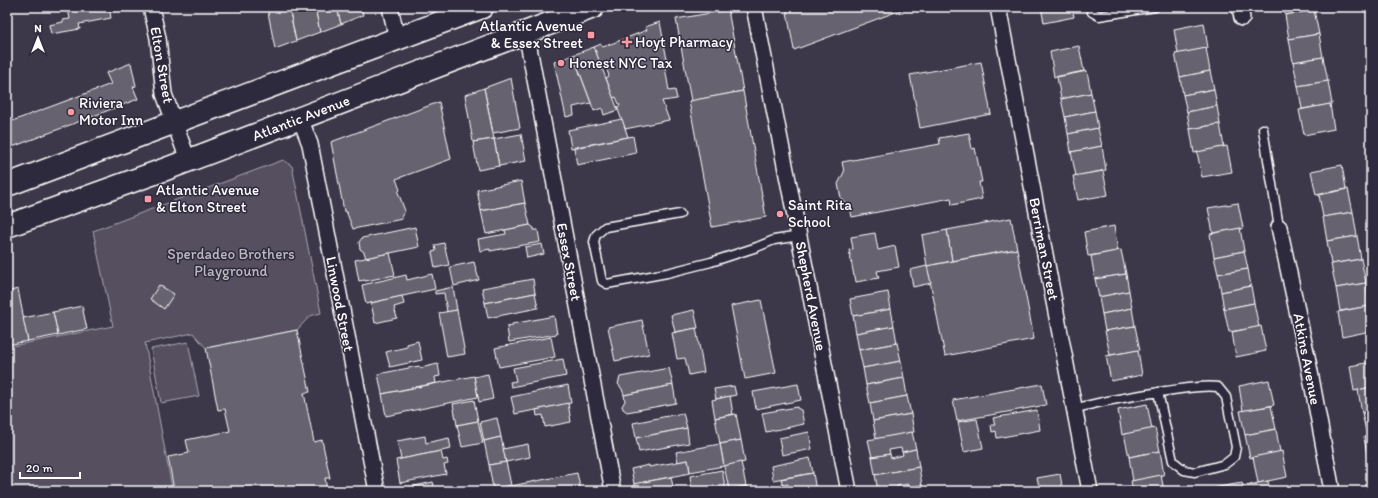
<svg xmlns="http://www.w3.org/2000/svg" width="1378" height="498" viewBox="0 0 1378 498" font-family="Itim,sans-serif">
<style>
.green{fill:#555060;stroke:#aaa8b0}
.building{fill:#666270;stroke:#fff}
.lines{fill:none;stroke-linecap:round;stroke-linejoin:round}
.service-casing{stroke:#fff;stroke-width:11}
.minor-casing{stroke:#fff;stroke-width:18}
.primary-casing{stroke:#fff;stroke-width:25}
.service{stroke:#2f2a3d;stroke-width:8}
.minor{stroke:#2f2a3d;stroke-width:15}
.primary{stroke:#2f2a3d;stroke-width:22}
.poi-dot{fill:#ff9aa2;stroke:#2f2a3d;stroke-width:1.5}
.labels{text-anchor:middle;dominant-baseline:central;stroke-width:3;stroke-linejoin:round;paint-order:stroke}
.poi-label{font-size:15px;fill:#fff;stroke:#2f2a3d;text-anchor:start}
.street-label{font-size:15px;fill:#fff;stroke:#2f2a3d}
.park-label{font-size:15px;fill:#bbb9bf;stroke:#2f2a3d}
</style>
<rect width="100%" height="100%" fill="#3c3749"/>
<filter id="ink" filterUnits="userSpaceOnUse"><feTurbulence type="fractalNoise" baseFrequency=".025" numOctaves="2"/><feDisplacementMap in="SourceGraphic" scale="8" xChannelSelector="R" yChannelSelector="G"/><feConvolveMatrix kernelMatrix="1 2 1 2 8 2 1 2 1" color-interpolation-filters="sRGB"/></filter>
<g filter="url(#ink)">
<g class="green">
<polygon points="283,160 292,166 321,313 310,316 297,330 206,348 193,333 145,343 172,488 170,491 7,491 7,347 113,326 93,231"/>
<polygon points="188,342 199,396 161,403 151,349"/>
</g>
<g class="building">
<polygon points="75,7 109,7 111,18 79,24 80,29 51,34 49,25 63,22 63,20 70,19 68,9"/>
<polygon points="267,7 289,7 296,41 275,49"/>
<polygon points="289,7 315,7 320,32 296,41"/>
<polygon points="315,7 337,7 341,24 320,32"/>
<polygon points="337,7 361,7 363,15 341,24"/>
<polygon points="786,7 909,7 794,50"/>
<polygon points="1041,7 1072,7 1074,17 1044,23"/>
<polygon points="1283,7 1314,7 1314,10 1285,15"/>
<polygon points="728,10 743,91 691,101 676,19"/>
<polygon points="1314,10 1319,34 1289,39 1285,15"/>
<polygon points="660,22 667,60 664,61 669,91 675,90 677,99 662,101 669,120 625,129 617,107 620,106 616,97 613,98 606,78 609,76 606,67 602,69 594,47 601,44 603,47 647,30 645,27"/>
<polygon points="1204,23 1208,48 1178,54 1174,29"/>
<polygon points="1319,34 1323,57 1293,62 1289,39"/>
<polygon points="1079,46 1084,71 1054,77 1050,52"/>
<polygon points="594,47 618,110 604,115 602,108 594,111 573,55"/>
<polygon points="1206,48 1210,71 1180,77 1175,54"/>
<polygon points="573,55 591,103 573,107 574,115 566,117 554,62"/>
<polygon points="1323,57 1328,81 1298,86 1293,62"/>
<polygon points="981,62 991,114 920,128 910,75"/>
<polygon points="131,63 136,86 133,87 138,99 7,149 7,123 111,84 106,73"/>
<polygon points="1087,71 1091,93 1061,99 1057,77"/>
<polygon points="1210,71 1214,89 1183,95 1180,77"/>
<polygon points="511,78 520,128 493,133 484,88"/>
<polygon points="1328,81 1332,104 1302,109 1298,86"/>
<polygon points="484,88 494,139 473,142 465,95"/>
<polygon points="1214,89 1217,106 1187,112 1183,95"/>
<polygon points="743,91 766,217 712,227 689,101"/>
<polygon points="1091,93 1095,111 1065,117 1061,99"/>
<polygon points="439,102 451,159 396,179 400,190 398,192 405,211 402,215 402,219 353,229 346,211 344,211 331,142"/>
<polygon points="1330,104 1334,129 1304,135 1299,110"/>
<polygon points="1217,106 1220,124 1190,129 1187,112"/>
<polygon points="1095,111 1098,128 1068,134 1065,117"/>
<polygon points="622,119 628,137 571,148 568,130"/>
<polygon points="1220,124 1224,147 1194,153 1190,129"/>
<polygon points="1098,128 1102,146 1071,152 1068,134"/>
<polygon points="969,133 972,149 975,148 982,182 979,182 982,199 952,205 951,198 852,217 850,208 841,198 838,184 844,172 842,162 940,144 939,138"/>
<polygon points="521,134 526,161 499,166 494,139"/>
<polygon points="633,136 636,153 577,165 574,148"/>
<polygon points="494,139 499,166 478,170 473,142"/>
<polygon points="1102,146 1106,170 1076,176 1071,152"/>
<polygon points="1227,146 1232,172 1202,177 1197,152"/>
<polygon points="1342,165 1346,189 1316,195 1311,171"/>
<polygon points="1103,171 1108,195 1078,200 1073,176"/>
<polygon points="521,181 525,203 481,211 477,190"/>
<polygon points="1348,189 1353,212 1323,217 1319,195"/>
<polygon points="525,203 530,225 486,234 481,211"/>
<polygon points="1238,203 1243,228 1213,233 1208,208"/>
<polygon points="1353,212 1357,236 1327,241 1323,217"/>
<polygon points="1011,218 1017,249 952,261 947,230"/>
<polygon points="530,225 534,228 534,230 538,230 540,242 490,251 490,249 480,251 478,239 506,234 505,230"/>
<polygon points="1114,226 1118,251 1088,256 1084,232"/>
<polygon points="415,227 419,247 366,258 364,252 360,249 359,242 362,238"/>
<polygon points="1240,228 1244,251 1214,257 1210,234"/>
<polygon points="947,230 952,261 927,266 922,235"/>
<polygon points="875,233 878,250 895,246 899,267 877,271 879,278 856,282 855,276 854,276 849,250 853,249 851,237"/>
<polygon points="1357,236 1361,259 1331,264 1327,241"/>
<polygon points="444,243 449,265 435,268 432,252 436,251 435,245"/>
<polygon points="542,244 544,254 527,258 525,247"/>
<polygon points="1017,249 1034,339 945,356 927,266"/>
<polygon points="1121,250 1126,274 1095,279 1091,256"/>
<polygon points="1244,251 1248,269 1218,274 1214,257"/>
<polygon points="390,253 395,275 365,281 365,280 359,281 355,260"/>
<polygon points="1361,259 1366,283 1336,288 1331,264"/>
<polygon points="474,262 479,280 454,286 450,267"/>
<polygon points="927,266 931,283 913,287 910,270"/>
<polygon points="1248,269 1251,286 1221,292 1218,274"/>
<polygon points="432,274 435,289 366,304 362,285 406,275 407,280"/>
<polygon points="1126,274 1129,291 1099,297 1095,279"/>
<polygon points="533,279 535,293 485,303 482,288"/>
<polygon points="1366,283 1370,306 1340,311 1336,288"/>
<polygon points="159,285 174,294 164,309 150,299"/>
<polygon points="1251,286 1254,303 1224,309 1221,292"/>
<polygon points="453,287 457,310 447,312 444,293 435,294 435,291"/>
<polygon points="18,289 28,341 7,345 7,292"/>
<polygon points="1129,291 1132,308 1102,314 1099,297"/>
<polygon points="888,292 891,309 853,316 850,299"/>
<polygon points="535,293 538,308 488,318 485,303"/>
<polygon points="402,296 404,304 394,307 397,318 375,323 371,303"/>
<polygon points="761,300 776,373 745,379 731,306"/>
<polygon points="1254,303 1259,327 1229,332 1224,309"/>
<polygon points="82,306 87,329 58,335 53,312"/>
<polygon points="1368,306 1371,331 1342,337 1338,312"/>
<polygon points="1132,308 1135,326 1105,331 1102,314"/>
<polygon points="891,309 894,326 856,333 853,316"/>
<polygon points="457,310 465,354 447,357 439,313"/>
<polygon points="694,310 698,328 675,332 671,315"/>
<polygon points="53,312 58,335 28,341 23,318"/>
<polygon points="554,316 557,334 509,342 507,327 512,326 512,324"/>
<polygon points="642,320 649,354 615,361 608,327"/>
<polygon points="894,326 897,343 859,350 856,333"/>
<polygon points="1135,326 1140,350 1110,355 1105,331"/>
<polygon points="1261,326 1266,351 1236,357 1232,332"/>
<polygon points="696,328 704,372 689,375 685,358 677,359 672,333"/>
<polygon points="297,330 310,392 304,393 314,442 322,440 330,478 325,478 327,491 180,491 179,489 174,490 168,457 189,453 186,440 230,431 225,409 218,410 206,348"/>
<polygon points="551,337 555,357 499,367 495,348"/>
<polygon points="418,341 422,360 390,367 386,352 407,347 407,344"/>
<polygon points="897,343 901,361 863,368 859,350"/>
<polygon points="1138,350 1142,375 1111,381 1106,356"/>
<polygon points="563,359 566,376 511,387 510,382 516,381 513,368"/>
<polygon points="901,361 904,378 866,385 863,368"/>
<polygon points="1371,362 1371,387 1354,391 1350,366"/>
<polygon points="438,364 440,376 435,377 436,383 382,394 378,374 419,366 420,368"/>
<polygon points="669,368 673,385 624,395 622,389 618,384 620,377"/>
<polygon points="488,374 493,399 479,402 474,377"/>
<polygon points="474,376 478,397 386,416 382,394"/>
<polygon points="904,378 907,396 870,403 866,385"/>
<polygon points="1269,380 1274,405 1243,411 1239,386"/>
<polygon points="798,384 801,400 756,409 753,392"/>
<polygon points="1042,384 1046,405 957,421 953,400"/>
<polygon points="568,385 571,403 515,414 511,397"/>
<polygon points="673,385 676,403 627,412 623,409 622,406 625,401 624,395"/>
<polygon points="734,386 736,395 716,399 714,389"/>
<polygon points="1371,387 1371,412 1362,413 1358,390"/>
<polygon points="730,396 733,414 715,418 712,400"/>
<polygon points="907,396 911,414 873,421 870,403"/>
<polygon points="474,400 478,421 457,425 453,404"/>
<polygon points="568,403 571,422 545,427 543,415 537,416 536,410"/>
<polygon points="1147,404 1152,429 1122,435 1118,410"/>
<polygon points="1271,406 1276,429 1245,435 1240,411"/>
<polygon points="797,407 797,408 801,410 804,424 766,432 762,413"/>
<polygon points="1037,410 1040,430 997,438 996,431 992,432 991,425 995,425 993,418"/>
<polygon points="1371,412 1371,435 1367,436 1362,413"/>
<polygon points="683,413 687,428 636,438 633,423"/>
<polygon points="736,414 741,440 720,444 715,418"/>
<polygon points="911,414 914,432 876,439 873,421"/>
<polygon points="497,418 501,437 484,441 480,422"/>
<polygon points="977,419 983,448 964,452 958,422"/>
<polygon points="478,421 483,443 462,447 457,425"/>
<polygon points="687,428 689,443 639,452 636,438"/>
<polygon points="1155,428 1160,451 1129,457 1124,434"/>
<polygon points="1276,429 1280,452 1250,458 1245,435"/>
<polygon points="809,432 812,449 782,455 779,438"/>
<polygon points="912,432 916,449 902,452 901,448 889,450 890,454 872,457 868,440"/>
<polygon points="1371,435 1371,461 1368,462 1364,437"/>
<polygon points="425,436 426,443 449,438 451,449 401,459 397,441"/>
<polygon points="501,437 506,462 489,465 484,441"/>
<polygon points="741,440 745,462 724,466 720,444"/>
<polygon points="528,444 530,457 506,462 503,449"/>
<polygon points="720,444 724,466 690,472 688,460 678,462 676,452"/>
<polygon points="916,449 919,467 875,475 872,457 890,454 891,458 903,455 902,452"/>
<polygon points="441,451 443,460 447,459 448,464 444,465 446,474 400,483 396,460"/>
<polygon points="1160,451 1164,475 1133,481 1129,457"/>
<polygon points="1282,451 1287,477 1258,483 1253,457"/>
<polygon points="810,458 813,473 773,480 771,466"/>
<polygon points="688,460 690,473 634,484 631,469 649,465 649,467"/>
<polygon points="506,462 511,485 493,489 489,465"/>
<polygon points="741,462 746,486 729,489 724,466"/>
<polygon points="919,467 922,485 909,488 908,484 897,486 897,490 878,491 875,475"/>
<polygon points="722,470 726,491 692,491 690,476"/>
<polygon points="577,473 581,491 512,491 511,486"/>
<polygon points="813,473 816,491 789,491 788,484 783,485 781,479"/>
<polygon points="1060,474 1063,491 1040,491 1037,478"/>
<polygon points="1161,475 1164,491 1133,491 1131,481"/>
<polygon points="671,477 674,491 635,491 634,484"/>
<polygon points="1268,481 1270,491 1220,491 1219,487 1242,483 1243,486"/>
<polygon points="433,482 435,489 448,486 449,491 402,491 401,489"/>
<polygon points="922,485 923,491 909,491 909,488"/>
<polygon points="748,486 749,491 729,491 729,489"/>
<polygon points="1219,487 1220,491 1201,491"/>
</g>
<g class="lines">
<g class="service-casing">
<g id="service">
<polyline points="1090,7 1092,12 1099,16 1155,7"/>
<polyline points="1263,129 1279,227"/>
<polyline points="680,214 605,227 596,235 594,242 602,281 607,284 667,273 711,262 757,247 774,240 800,236"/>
<path d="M1074,409C1104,400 1135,396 1166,391C1183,389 1201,385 1218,387L1226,397L1236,447L1234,457L1225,464L1195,472L1184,470L1173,461L1158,392"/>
</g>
</g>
<g class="minor-casing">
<g id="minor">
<polyline points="151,7 158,38 164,94 188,160"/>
<polyline points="390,7 397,39"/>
<polyline points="754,7 849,491"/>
<polyline points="998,7 1090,491"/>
<polyline points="1240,7 1242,18"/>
<polyline points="526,32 613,491"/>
<polyline points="300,118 310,144 377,491"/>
<polyline points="1279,227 1308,361 1332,491"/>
</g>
</g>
<g class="primary-casing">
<g id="primary">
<polyline points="7,185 482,7"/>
<polyline points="7,226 166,169 593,7"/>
</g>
</g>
<use href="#service" class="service"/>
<use href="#minor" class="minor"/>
<use href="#primary" class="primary"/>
</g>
</g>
<g class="poi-dot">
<rect x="587" y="31" width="8" height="8" rx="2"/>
<path d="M625 36h4v4h4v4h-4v4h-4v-4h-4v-4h4z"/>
<circle cx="561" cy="63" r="4"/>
<circle cx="71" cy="112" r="4"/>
<rect x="144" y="195" width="8" height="8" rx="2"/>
<circle cx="780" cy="214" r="4"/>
</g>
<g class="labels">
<g class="poi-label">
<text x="583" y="26" text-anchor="end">Atlantic Avenue<tspan x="583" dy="17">&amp; Essex Street</tspan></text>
<text x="635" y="42">Hoyt Pharmacy</text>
<text x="569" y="63">Honest NYC Tax</text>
<text x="79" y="103">Riviera<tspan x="79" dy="17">Motor Inn</tspan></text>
<text x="156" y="190">Atlantic Avenue<tspan x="156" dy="17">&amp; Elton Street</tspan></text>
<text x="788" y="205">Saint Rita<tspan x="788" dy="17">School</tspan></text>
</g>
<g class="street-label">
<text transform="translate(162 65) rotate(80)">Elton Street</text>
<text transform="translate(301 118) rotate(-21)">Atlantic Avenue</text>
<text transform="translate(1044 249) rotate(79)">Berriman Street</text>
<text transform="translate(569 262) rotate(79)">Essex Street</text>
<text transform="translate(811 296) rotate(79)">Shepherd Avenue</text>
<text transform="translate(340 304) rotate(79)">Linwood Street</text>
<text transform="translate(1307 359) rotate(79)">Atkins Avenue</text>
</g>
<g class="park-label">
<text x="231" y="254">Sperdadeo Brothers<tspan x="231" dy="17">Playground</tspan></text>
</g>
</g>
<rect width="1378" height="498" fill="none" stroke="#2f2a3d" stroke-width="24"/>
<rect x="12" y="12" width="1354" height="474" fill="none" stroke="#fff" stroke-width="1.5" filter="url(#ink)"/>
<g transform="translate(38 38)" stroke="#2f2a3d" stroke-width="3" paint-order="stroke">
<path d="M0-3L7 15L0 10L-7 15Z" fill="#ffffff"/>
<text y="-6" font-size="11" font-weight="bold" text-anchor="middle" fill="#ffffff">N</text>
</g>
<path d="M20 472v6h60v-6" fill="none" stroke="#ffffff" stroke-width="2"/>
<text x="26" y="472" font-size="12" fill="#ffffff" stroke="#2f2a3d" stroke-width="3" paint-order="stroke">20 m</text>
</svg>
